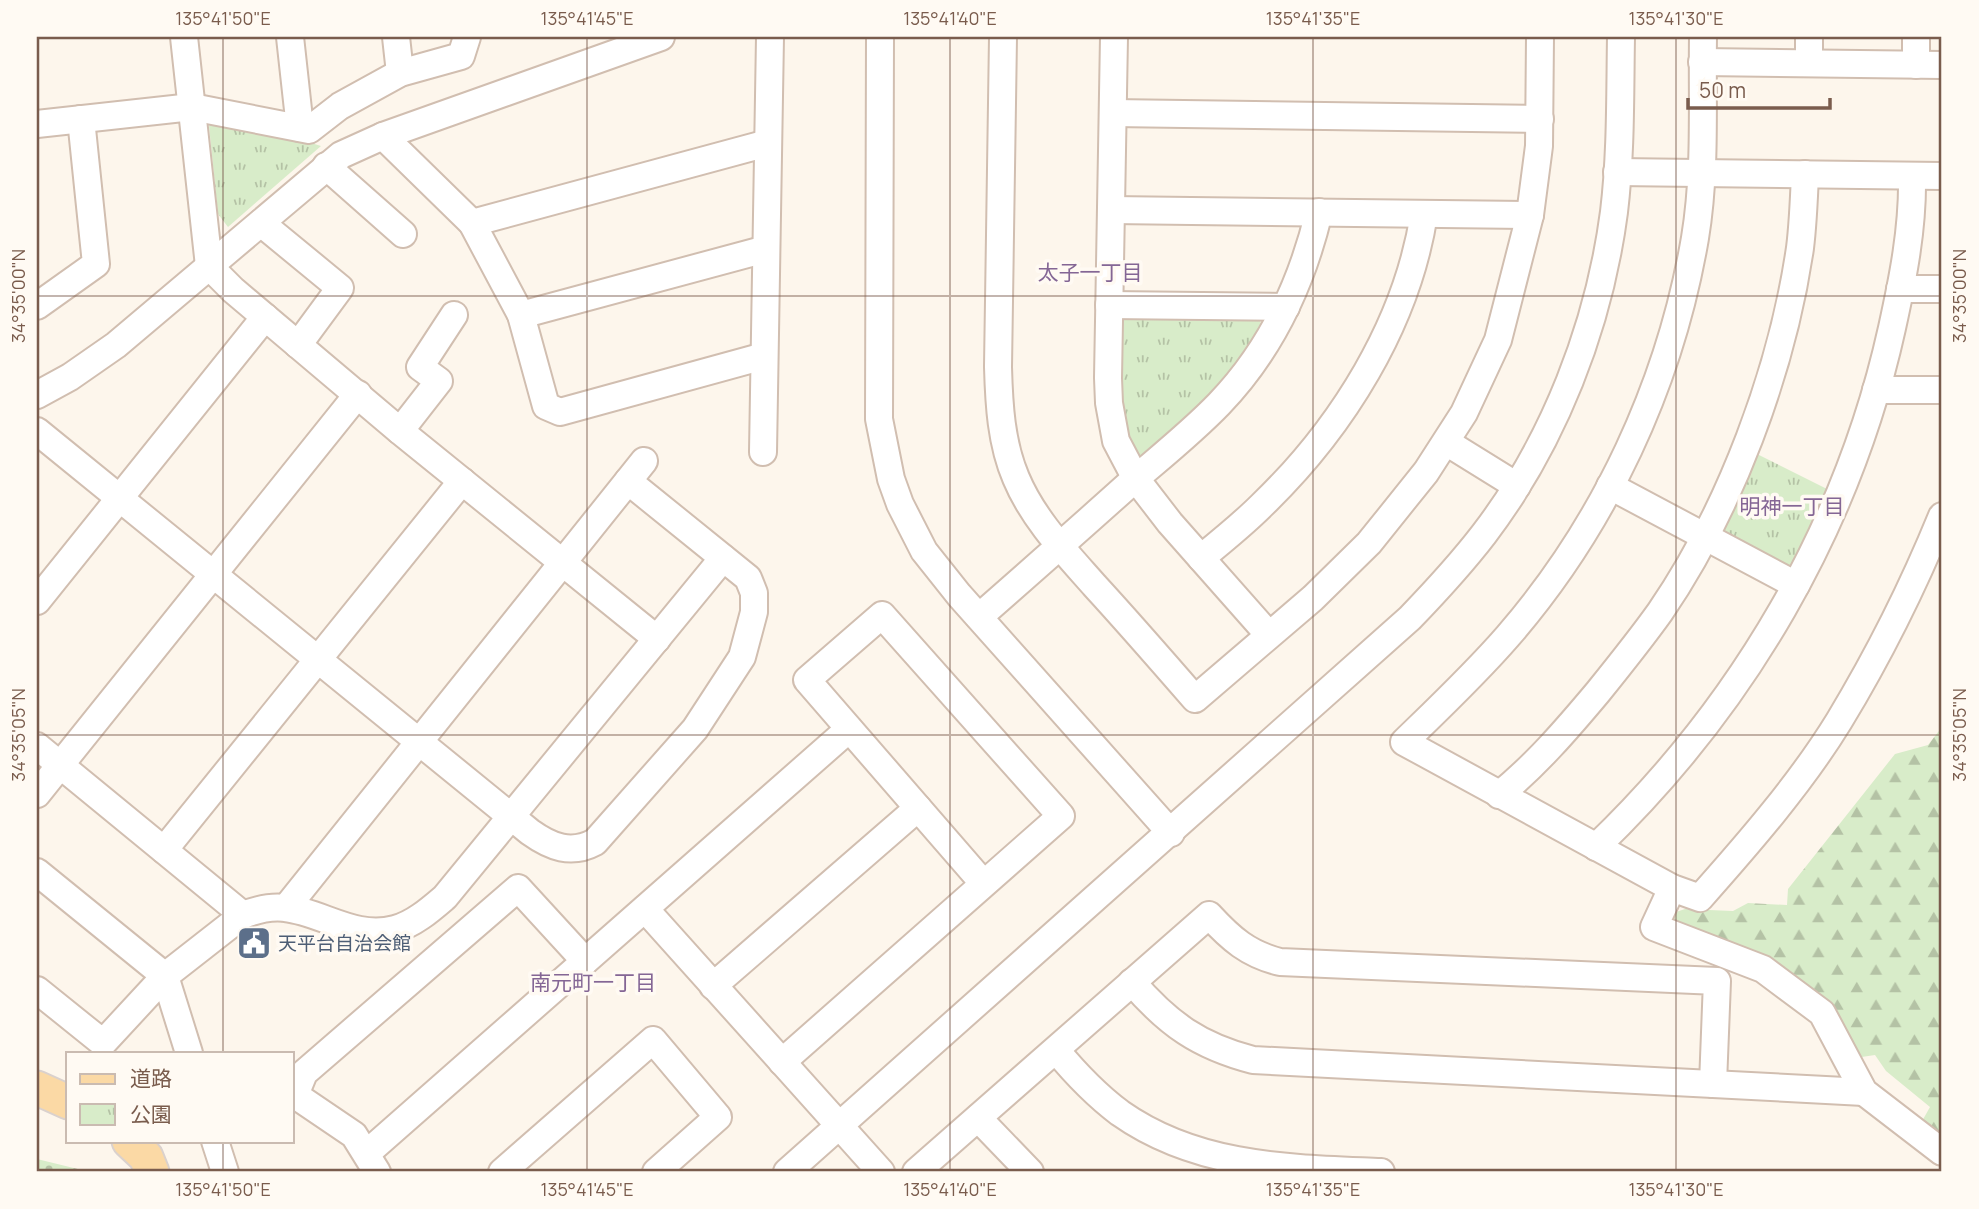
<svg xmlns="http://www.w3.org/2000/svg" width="1979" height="1209" viewBox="0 0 1979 1209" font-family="Manrope,'Noto Sans JP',sans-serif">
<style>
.forest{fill:url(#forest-firs)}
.cemetery{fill:url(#cemetery-stones)}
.park{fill:url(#park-tufts)}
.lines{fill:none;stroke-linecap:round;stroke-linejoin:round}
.minor-casing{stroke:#d1beb0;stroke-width:30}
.major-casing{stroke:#dad1cd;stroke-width:37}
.minor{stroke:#fff;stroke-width:26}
.major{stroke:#fbd9a5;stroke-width:33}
.ticks{fill:none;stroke:#7a5c4d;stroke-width:2;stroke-opacity:0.45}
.labels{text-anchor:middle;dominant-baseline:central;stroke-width:7;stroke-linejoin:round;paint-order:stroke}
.service-label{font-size:19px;fill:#4e5e75;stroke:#fffaf3;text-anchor:start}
.neighbourhood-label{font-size:21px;fill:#846695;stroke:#fffaf3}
.neatline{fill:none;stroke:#7a5c4d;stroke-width:2.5}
.ticks-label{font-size:18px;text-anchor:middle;fill:#7a5c4d}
</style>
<defs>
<pattern id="forest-firs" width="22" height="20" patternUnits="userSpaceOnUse" patternTransform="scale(1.75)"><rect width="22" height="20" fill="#d8ecc9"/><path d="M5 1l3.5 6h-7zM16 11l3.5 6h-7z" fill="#b4c2a5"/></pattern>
<pattern id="cemetery-stones" width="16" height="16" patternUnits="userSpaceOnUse" patternTransform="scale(1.75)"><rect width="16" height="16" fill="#d8ecc9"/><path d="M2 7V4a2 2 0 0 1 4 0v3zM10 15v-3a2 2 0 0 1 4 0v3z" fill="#b4c2a5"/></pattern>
<pattern id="park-tufts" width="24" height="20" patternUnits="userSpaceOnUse" patternTransform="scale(1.75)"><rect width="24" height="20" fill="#d8ecc9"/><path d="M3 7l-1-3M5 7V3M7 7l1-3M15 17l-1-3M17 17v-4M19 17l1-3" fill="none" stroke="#b4c2a5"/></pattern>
</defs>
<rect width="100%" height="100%" fill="#fdf6ec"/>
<polygon class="forest" points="1942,727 1942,1138 1921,1123 1930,1107 1886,1071 1875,1055 1855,1058 1822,1001 1675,925 1670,914 1685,909 1733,911 1748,903 1787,905 1788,889 1895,754 1928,745"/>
<polygon class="cemetery" points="37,1159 90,1172 37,1172"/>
<g class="park">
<polygon points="224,116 321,146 228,227 218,214 209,126"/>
<polygon points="1130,312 1258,314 1263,331 1243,362 1145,460 1129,456 1120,424 1117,321"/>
<polygon points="1753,452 1831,491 1797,566 1780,568 1720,538"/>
</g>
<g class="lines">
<g class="minor-casing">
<g id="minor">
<polyline points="184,37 209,266 233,290 400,431 657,639"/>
<polyline points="290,37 300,128"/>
<polyline points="396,37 400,73"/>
<polyline points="880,37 879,419 891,479 900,504 924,551 959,595 1171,833"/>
<path d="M1003,37L998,367C999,404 1001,443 1016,478C1033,519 1066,553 1095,586C1129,623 1162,661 1195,699L1313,598L1369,543L1426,472L1464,413L1498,340L1530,215L1539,146L1540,37"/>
<polyline points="1114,37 1108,378 1109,403 1116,441 1136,479 1170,523 1269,635"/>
<path d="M1703,37C1702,103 1706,172 1695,238C1670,384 1605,524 1508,636C1476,673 1440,707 1404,742L1672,888L1700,898C1748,844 1801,783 1839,721C1879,655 1913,587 1942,516"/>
<polyline points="1702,62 1942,65"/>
<polyline points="1809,63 1809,37"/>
<polyline points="1916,65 1916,37"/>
<polyline points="1113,113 1540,119"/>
<polyline points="37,124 192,107 309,130 340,106 400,73 461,56 467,37"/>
<polyline points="383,136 472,223 521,315 546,406 560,412 764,356"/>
<polyline points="326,166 403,234"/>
<polyline points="1617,172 1942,176"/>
<polyline points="1111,210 1530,215"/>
<polyline points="261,223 340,288 298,345"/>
<polyline points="472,223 768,143"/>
<polyline points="1900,289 1942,289"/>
<polyline points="1109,305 1286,307"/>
<polyline points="37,306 96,264 81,119"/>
<polyline points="521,315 766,249"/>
<polyline points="1876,390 1942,390"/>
<polyline points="37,395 70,377 116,345 341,155 383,136 661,37"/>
<path d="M37,431L530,832C551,847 571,855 595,842L695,729L742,657L754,612V593L748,578L628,481"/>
<polyline points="400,431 439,381 420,367 454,315"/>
<polyline points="1446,442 1517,486"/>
<polyline points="763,452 770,37"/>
<polyline points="1610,486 1796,585"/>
<path d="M1201,558C1222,541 1243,524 1262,505C1342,428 1407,324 1424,214"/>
<polyline points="37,601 265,317"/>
<path d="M979,617C1028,574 1078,530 1127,486C1158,459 1190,434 1219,404C1270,351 1302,283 1319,212"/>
<polyline points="37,746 243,915"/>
<polyline points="37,794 358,394"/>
<path d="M1499,795C1536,765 1567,729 1598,692C1619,666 1640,640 1660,612C1730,510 1782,371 1800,248C1803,224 1804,199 1805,174"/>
<path d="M1596,847C1743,706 1848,527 1892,328C1903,278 1913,228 1912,176"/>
<polyline points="164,850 462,481"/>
<polyline points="37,872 165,976 189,1053"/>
<polyline points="1672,888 1654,927 1763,969 1822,1013 1864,1092 1942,1152"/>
<polyline points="286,908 644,461"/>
<polyline points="645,909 881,1172"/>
<path d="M1132,982C1168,1024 1199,1046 1253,1060L1864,1092"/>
<polyline points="713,986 918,808"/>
<path d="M37,990L103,1043L165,976L243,915C256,910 271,906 285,908C322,912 355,940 395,929C414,924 431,909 445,897L723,558"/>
<path d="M1056,1050C1075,1073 1096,1095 1120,1113C1198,1168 1291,1168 1381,1172"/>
<polyline points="782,1062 1061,816 882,615 807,680 984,884"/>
<polyline points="978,1118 1030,1172"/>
<polyline points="215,1141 225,1172"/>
<polyline points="367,1153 849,729"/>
<polyline points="377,1172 354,1135 295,1095 304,1073 518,888 585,961"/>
<polyline points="502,1172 653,1040 718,1117 656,1172"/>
<path d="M787,1172L1410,618C1436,591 1461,564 1484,534C1554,442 1599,326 1614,212C1621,154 1620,95 1621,37"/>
<path d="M916,1172L1209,915C1231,939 1248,954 1280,962L1717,981L1713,1084"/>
</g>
</g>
<g class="major-casing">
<g id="major">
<polyline points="37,1088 68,1102"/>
<polyline points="129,1141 146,1157 152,1172"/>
</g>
</g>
<use href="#minor" class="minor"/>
<use href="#major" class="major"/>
</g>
<path class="ticks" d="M223,37V1053M587,37V1172M950,37V1172M1313,37V1172M1676,37V1172M37,296H1942M37,735H1942M223,1141V1172"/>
<defs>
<g id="civic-square" transform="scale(1.75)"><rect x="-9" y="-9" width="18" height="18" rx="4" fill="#5c6f8a" stroke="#fffaf3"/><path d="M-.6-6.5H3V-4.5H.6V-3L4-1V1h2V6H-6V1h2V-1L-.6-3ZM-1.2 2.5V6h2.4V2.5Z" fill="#fff"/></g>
</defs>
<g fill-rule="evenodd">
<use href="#civic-square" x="254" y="943"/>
</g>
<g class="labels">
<g class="service-label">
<text x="278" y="943">天平台自治会館</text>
</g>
<g class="neighbourhood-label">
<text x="1090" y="272">太子一丁目</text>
<text x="1792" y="506">明神一丁目</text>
<text x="593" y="982">南元町一丁目</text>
</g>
</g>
<rect width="1979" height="1209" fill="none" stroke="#fffaf3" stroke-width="77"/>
<rect x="66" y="1052" width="228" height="91" fill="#fffaf3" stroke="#cabbb1" stroke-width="2"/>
<rect x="80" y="1074" width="35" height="10" fill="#fbd9a5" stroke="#cabbb1" stroke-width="2"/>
<text x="130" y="1086" font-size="21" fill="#7a5c4d">道路</text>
<rect x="80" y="1104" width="35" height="21" fill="url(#park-tufts)" stroke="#cabbb1" stroke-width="2"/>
<text x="130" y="1122" font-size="21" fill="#7a5c4d">公園</text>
<path d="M1688 98v10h142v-10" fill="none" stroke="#7a5c4d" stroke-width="3.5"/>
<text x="1699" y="98" font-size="21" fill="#7a5c4d" stroke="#fffaf3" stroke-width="5" paint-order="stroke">50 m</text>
<rect x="38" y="38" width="1902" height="1132" class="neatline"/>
<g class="ticks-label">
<text x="223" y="25">135°41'50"E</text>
<text x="587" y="25">135°41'45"E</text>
<text x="950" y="25">135°41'40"E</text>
<text x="1313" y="25">135°41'35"E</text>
<text x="1676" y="25">135°41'30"E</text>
<text transform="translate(1960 296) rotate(-90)" y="6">34°35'00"N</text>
<text transform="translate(19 296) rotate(-90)" y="6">34°35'00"N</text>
<text transform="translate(1960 735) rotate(-90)" y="6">34°35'05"N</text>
<text transform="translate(19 735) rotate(-90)" y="6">34°35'05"N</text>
<text x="223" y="1196">135°41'50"E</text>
<text x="587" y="1196">135°41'45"E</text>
<text x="950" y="1196">135°41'40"E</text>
<text x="1313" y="1196">135°41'35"E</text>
<text x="1676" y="1196">135°41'30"E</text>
</g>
</svg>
